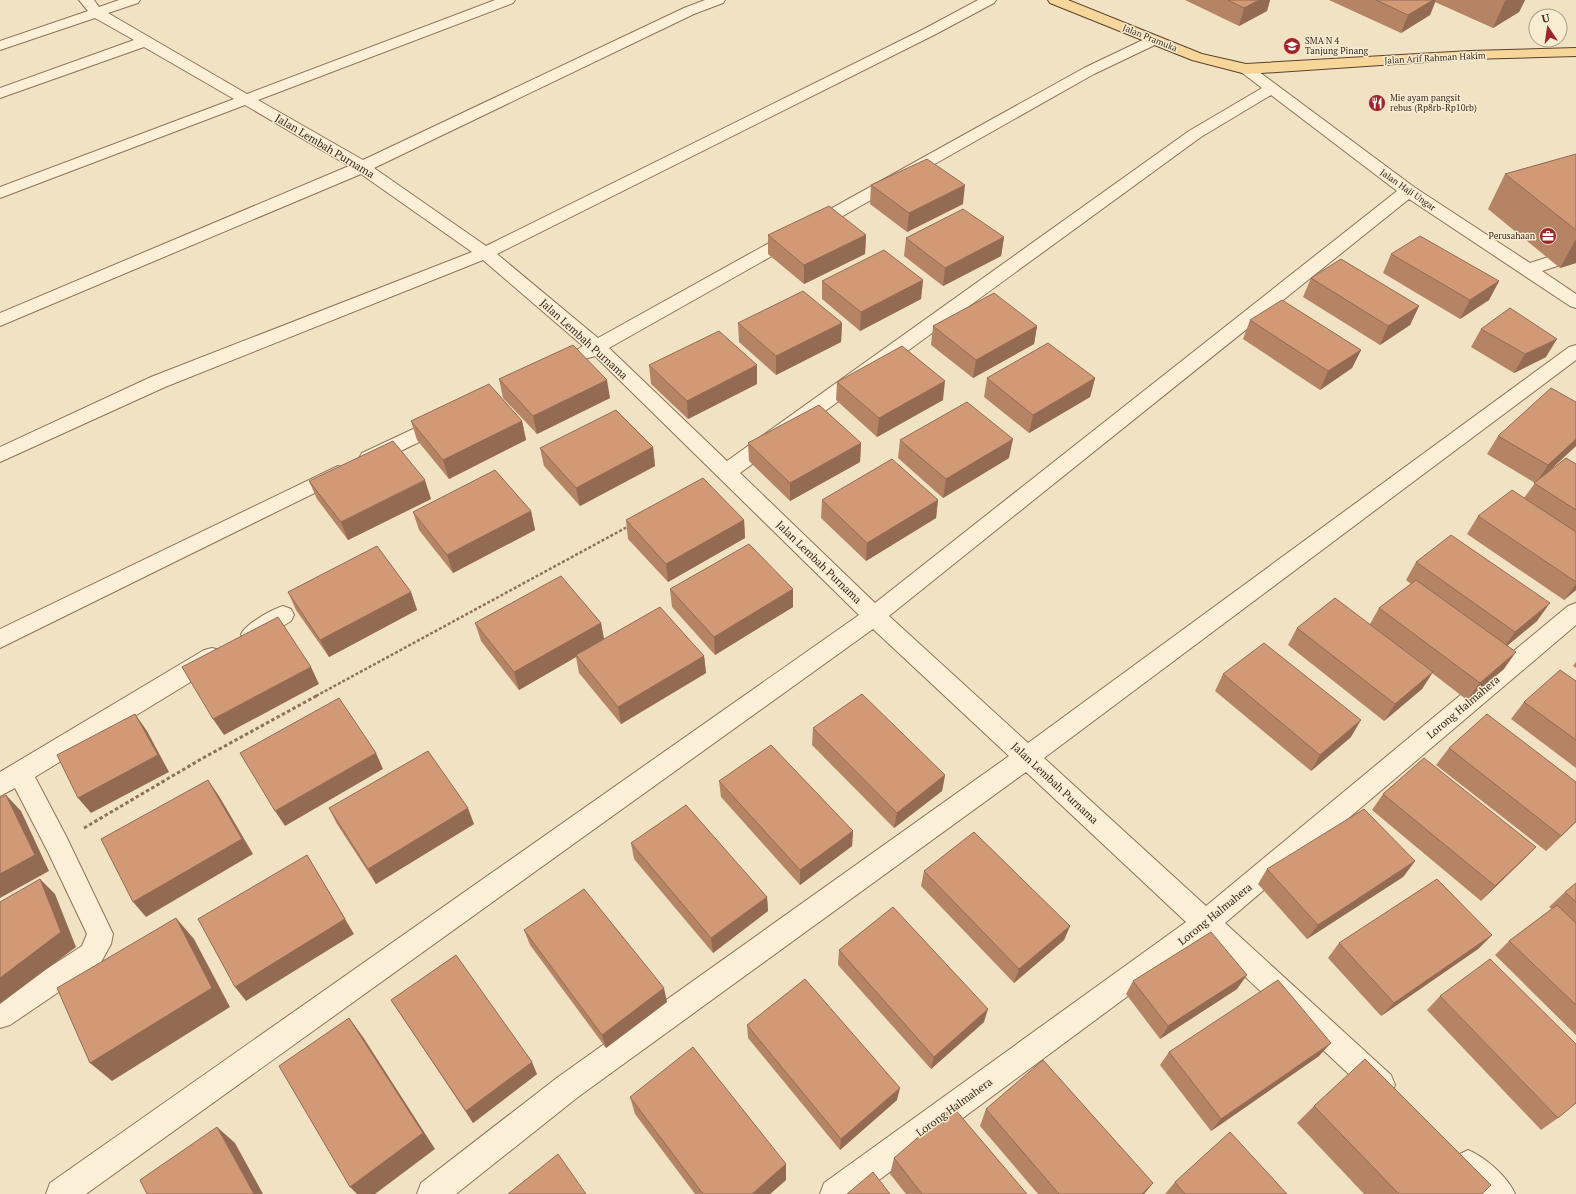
<svg xmlns="http://www.w3.org/2000/svg" width="1576" height="1194" viewBox="0 0 1576 1194" font-family="'PT Serif',serif">
<style>
.lines{fill:none;stroke-linecap:round;stroke-linejoin:round}
.minor-casing{stroke:#8d7358;stroke-width:2}
.major-casing{stroke:#5a412d;stroke-width:2}
.path-far1{stroke:#8d7358;stroke-width:2.5;stroke-dasharray:3 2;stroke-linecap:butt}
.path{stroke:#8d7358;stroke-width:3;stroke-dasharray:3.5 2.5;stroke-linecap:butt}
.minor{fill:#fbefd7;fill-rule:evenodd}
.major{fill:#f7d699;fill-rule:evenodd}
.wall{fill:#b58465}
.shaded-wall{fill:#936b53}
.building{fill:#d29976;stroke:#936b53}
.labels{text-anchor:middle;dominant-baseline:central;stroke-width:3;stroke-linejoin:round;paint-order:stroke}
.far-street-label{font-size:9px;fill:#3c2b1d;stroke:#f8ecd3}
.far-poi-label{font-size:9px;fill:#3c2b1d;stroke:#f8ecd3;text-anchor:start}
.street-label{font-size:11px;fill:#3c2b1d;stroke:#f8ecd3}
</style>
<rect width="100%" height="100%" fill="#f1e2c3"/>
<g class="lines">
<g class="minor-casing">
<g id="minor">
<path d="M79,0H94L99,7L119,0H140L138,3L108,13L247,94L495,0H515L513,3L258,100L363,160L684,8L705,0H725L723,3L694,14L374,168L486,246L924,29L978,0H996L994,3L934,35L497,254L598,338L1084,68L1149,37L1154,36L1159,37L1161,40L1159,43L1094,74L609,348L727,461L1189,131L1262,88L1241,72L1238,69L1241,66L1246,64L1251,66L1414,187L1530,263L1576,248V260L1542,271L1576,294V308L1570,306L1409,199L889,616L1028,743L1569,347L1576,345V360L1044,758L1206,906L1568,606L1576,603V625L1225,923L1391,1075L1395,1085L1391,1095L1381,1099L1371,1095L1205,939L860,1194H820L824,1183L1186,922L1026,772L578,1097L456,1194H417L421,1183L558,1077L1009,756L873,629L86,1194H46L50,1183L859,615L595,356L585,359L578,357L576,353L578,349L583,346L483,260L165,387L0,462V447L151,377L472,252L361,174L0,326V313L349,166L245,105L0,198V187L234,99L144,47L0,98V88L134,40L95,18L0,50V41L88,11ZM1271,95L1397,191L875,603L740,473L1201,137Z"/>
<polygon points="443,415 450,417 453,422 450,427 376,463 369,465 362,463 359,458 362,453"/>
<polygon points="338,466 345,468 348,473 345,478 0,648 0,629"/>
<path d="M283,606L291,609L294,615L291,621L260,640L252,643L244,640L241,634C247,623 271,610 283,606Z"/>
<polygon points="212,648 220,650 223,657 220,664 35,777 66,836 113,934 111,944 100,964 10,1025 0,1028 0,999 82,946 87,934 48,852 15,788 0,796 0,772 204,650"/>
<path d="M1468,1150C1485,1157 1508,1177 1515,1194H1478L1458,1175L1453,1165L1458,1155Z"/>
</g>
</g>
<g class="major-casing">
<polygon id="major" points="1048,0 1068,0 1202,54 1246,64 1470,51 1576,48 1576,56 1470,59 1246,74 1192,60 1050,3"/>
</g>
<polyline class="path-far1" points="316,696 629,526"/>
<polyline class="path" points="84,828 203,758 318,695"/>
<use href="#minor" class="minor"/>
<use href="#major" class="major"/>
</g>
<g class="wall">
<polygon points="1185,0 1270,0 1267,11 1239,26"/>
<polygon points="1329,0 1525,0 1519,12 1493,28 1435,2 1430,15 1401,33"/>
<polygon points="1576,154 1576,263 1560,268 1488,209 1505,174"/>
<polygon points="871,185 963,204 907,232 870,204"/>
<polygon points="768,235 866,235 865,254 804,284 768,254"/>
<polygon points="1004,237 1001,256 943,286 904,256 906,238"/>
<polygon points="1391,254 1499,281 1489,300 1460,319 1383,273"/>
<polygon points="1311,278 1419,306 1410,325 1380,345 1303,297"/>
<polygon points="923,280 921,299 860,331 822,299 822,281"/>
<polygon points="1250,320 1361,350 1352,368 1320,390 1243,339"/>
<polygon points="738,323 842,323 841,342 776,375 739,342"/>
<polygon points="933,326 1037,326 1034,344 973,378 931,345"/>
<polygon points="1481,329 1546,357 1514,373 1471,347"/>
<polygon points="649,365 757,384 688,419 651,384"/>
<polygon points="987,378 1095,378 1090,397 1029,433 984,397"/>
<polygon points="499,379 610,398 537,434 503,398"/>
<polygon points="837,382 943,400 877,437 836,400"/>
<polygon points="1576,402 1576,446 1551,469 1576,464 1576,590 1564,600 1467,534 1478,516 1524,498 1535,483 1487,454 1498,436"/>
<polygon points="411,421 522,421 526,440 449,479 417,440"/>
<polygon points="900,440 1009,458 943,498 898,458"/>
<polygon points="748,443 861,443 860,462 790,501 749,461"/>
<polygon points="653,447 655,466 580,506 544,466 540,448"/>
<polygon points="309,481 431,499 348,540 317,499"/>
<polygon points="822,500 938,500 936,518 866,561 821,518"/>
<polygon points="531,511 535,530 453,573 419,530 413,512"/>
<polygon points="626,520 744,520 745,538 668,582 628,539"/>
<polygon points="1416,562 1537,621 1508,645 1504,669 1467,700 1432,673 1422,689 1384,721 1288,645 1297,628 1370,624 1379,608 1411,584 1406,580"/>
<polygon points="670,589 793,607 715,655 672,607"/>
<polygon points="288,592 411,592 417,610 329,657 296,610"/>
<polygon points="475,623 601,623 604,639 704,656 706,673 621,724 579,673 576,657 519,690 481,641"/>
<polygon points="1576,662 1576,668 1573,666"/>
<polygon points="1223,674 1351,737 1311,771 1215,691"/>
<polygon points="1576,681 1576,768 1511,719 1524,702"/>
<polygon points="813,728 945,775 942,791 894,828 812,745"/>
<polygon points="1449,748 1576,782 1576,822 1546,851 1436,765"/>
<polygon points="719,781 853,831 852,846 800,885 721,797"/>
<polygon points="1383,794 1536,847 1521,862 1481,901 1372,810"/>
<polygon points="329,808 474,824 376,884 337,824"/>
<polygon points="631,843 767,897 768,911 713,953 634,859"/>
<polygon points="1415,861 1403,877 1307,939 1258,884 1267,869"/>
<polygon points="924,871 1070,926 1064,940 1014,983 921,886"/>
<polygon points="1576,883 1576,1035 1495,955 1509,941 1552,909 1549,907 1565,892"/>
<polygon points="524,930 667,1002 606,1048 530,945"/>
<polygon points="1492,935 1478,949 1381,1016 1328,958 1339,943"/>
<polygon points="839,950 984,1022 931,1069 838,965"/>
<polygon points="1133,981 1237,989 1160,1039 1126,994"/>
<polygon points="1440,996 1558,1118 1541,1130 1427,1010"/>
<polygon points="391,1000 537,1074 473,1123"/>
<polygon points="747,1025 897,1100 840,1150 748,1038"/>
<polygon points="1169,1052 1319,1056 1211,1131 1160,1065"/>
<polygon points="630,1097 786,1164 786,1180 770,1194 695,1194 635,1114"/>
<polygon points="1314,1106 1482,1194 1364,1194 1297,1123"/>
<polygon points="986,1109 1153,1183 1144,1194 1038,1194 980,1126"/>
<polygon points="894,1158 1027,1194 906,1194 890,1174"/>
<polygon points="1175,1182 1287,1194 1165,1194"/>
</g>
<g class="shaded-wall">
<polygon points="1259,0 1270,0 1267,11 1239,26 1244,8"/>
<polygon points="1433,0 1436,0 1430,15 1401,33 1408,15"/>
<polygon points="1507,0 1525,0 1519,12 1493,28 1505,1"/>
<polygon points="965,185 963,204 907,232 909,213"/>
<polygon points="866,235 865,254 804,284 804,265"/>
<polygon points="1004,237 1001,256 943,286 945,268"/>
<polygon points="1576,239 1576,263 1560,268"/>
<polygon points="923,280 921,299 860,331 861,312"/>
<polygon points="1499,281 1489,300 1460,319 1470,300"/>
<polygon points="1419,306 1410,325 1380,345 1388,326"/>
<polygon points="842,323 841,342 776,375 776,356"/>
<polygon points="1037,326 1034,344 973,378 976,360"/>
<polygon points="1557,339 1546,357 1514,373 1525,354"/>
<polygon points="1361,350 1352,368 1320,390 1328,371"/>
<polygon points="757,365 757,384 688,419 687,401"/>
<polygon points="1095,378 1090,397 1029,433 1033,415"/>
<polygon points="607,380 610,398 537,434 533,416"/>
<polygon points="945,381 943,400 877,437 879,418"/>
<polygon points="522,421 526,440 449,479 443,460"/>
<polygon points="1013,439 1009,458 943,498 946,479"/>
<polygon points="1576,439 1576,446 1536,483 1548,465"/>
<polygon points="861,443 860,462 790,501 790,483"/>
<polygon points="653,447 655,466 580,506 576,488"/>
<polygon points="425,480 431,499 348,540 341,522"/>
<polygon points="938,500 936,518 866,561 867,543"/>
<polygon points="531,511 535,530 453,573 447,555"/>
<polygon points="744,520 745,538 668,582 666,564"/>
<polygon points="1576,584 1576,590 1564,600"/>
<polygon points="793,589 793,607 715,655 714,637"/>
<polygon points="411,592 417,610 329,657 320,640"/>
<polygon points="1550,603 1537,621 1502,650 1515,632"/>
<polygon points="601,623 604,640 576,655 576,657 519,690 514,672"/>
<polygon points="1516,652 1504,669 1467,700 1480,683"/>
<polygon points="704,656 706,673 621,724 618,707"/>
<polygon points="311,667 319,684 224,735 213,719"/>
<polygon points="1433,672 1422,689 1384,721 1395,704"/>
<polygon points="135,714 147,731 169,772 91,813 78,798"/>
<polygon points="1361,720 1351,737 1311,771 1320,755"/>
<polygon points="376,753 383,769 285,826 275,811"/>
<polygon points="945,775 942,791 894,828 897,813"/>
<polygon points="208,780 219,796 253,854 146,917 133,902"/>
<polygon points="6,795 21,811 49,871 0,898 0,874"/>
<polygon points="468,808 474,824 376,884 368,869"/>
<polygon points="1576,821 1576,822 1546,851"/>
<polygon points="853,831 852,846 800,885 800,870"/>
<polygon points="1536,847 1521,862 1481,901 1495,886"/>
<polygon points="307,855 354,934 246,1001 235,987"/>
<polygon points="1415,861 1403,877 1307,939 1318,925"/>
<polygon points="40,879 55,894 76,947 0,1004 0,978"/>
<polygon points="767,897 768,911 713,953 711,938"/>
<polygon points="176,918 194,939 230,1007 112,1081 90,1063"/>
<polygon points="1070,926 1064,940 1014,983 1019,969"/>
<polygon points="1492,935 1478,949 1381,1016 1394,1003"/>
<polygon points="1247,975 1237,989 1160,1039 1168,1026"/>
<polygon points="664,988 667,1002 606,1048 602,1035"/>
<polygon points="988,1009 984,1022 931,1069 934,1057"/>
<polygon points="349,1018 363,1037 435,1149 375,1194 357,1194 350,1187"/>
<polygon points="1331,1043 1319,1056 1211,1131 1221,1119"/>
<polygon points="532,1062 537,1074 473,1123 466,1111"/>
<polygon points="900,1088 897,1100 840,1150 841,1139"/>
<polygon points="217,1127 235,1143 263,1194 254,1194"/>
<polygon points="786,1164 786,1180 770,1194 752,1194"/>
<polygon points="1153,1183 1144,1194 1142,1194"/>
</g>
<g class="building">
<polygon points="1228,0 1259,0 1244,8"/>
<polygon points="1376,0 1433,0 1408,15"/>
<polygon points="1576,154 1576,230 1505,174"/>
<polygon points="927,159 965,185 909,213 871,185"/>
<polygon points="829,206 866,235 804,265 768,235"/>
<polygon points="963,209 1004,237 945,268 906,238"/>
<polygon points="1420,236 1499,281 1470,300 1391,254"/>
<polygon points="884,250 923,280 861,312 822,281"/>
<polygon points="1341,259 1419,306 1388,326 1311,278"/>
<polygon points="803,291 842,323 776,356 738,323"/>
<polygon points="994,293 1037,326 976,360 933,326"/>
<polygon points="1282,300 1361,350 1328,371 1250,320"/>
<polygon points="1510,308 1557,339 1525,354 1481,329"/>
<polygon points="719,331 757,365 687,401 649,365"/>
<polygon points="1048,343 1095,378 1033,415 987,378"/>
<polygon points="573,345 607,380 533,416 499,379"/>
<polygon points="902,346 945,381 879,418 837,382"/>
<polygon points="489,384 522,421 443,460 411,421"/>
<polygon points="1551,388 1576,402 1576,439 1548,465 1498,436"/>
<polygon points="967,402 1013,439 946,479 900,440"/>
<polygon points="819,405 861,443 790,483 748,443"/>
<polygon points="616,410 653,447 576,488 540,448"/>
<polygon points="393,441 425,480 341,522 309,481"/>
<polygon points="1566,458 1576,464 1576,510 1534,483"/>
<polygon points="892,459 938,500 867,543 822,500"/>
<polygon points="495,470 531,511 447,555 413,512"/>
<polygon points="703,478 744,520 666,564 626,520"/>
<polygon points="1512,490 1576,532 1576,582 1478,516"/>
<polygon points="1451,535 1550,603 1515,632 1416,562"/>
<polygon points="749,544 793,589 714,637 670,589"/>
<polygon points="377,546 411,592 320,640 288,592"/>
<polygon points="561,576 601,623 514,672 475,623"/>
<polygon points="1416,580 1516,652 1480,683 1379,608"/>
<polygon points="1335,598 1433,672 1395,704 1297,628"/>
<polygon points="660,607 704,656 618,707 576,655"/>
<polygon points="278,617 311,667 213,719 182,667"/>
<polygon points="1264,643 1361,720 1320,755 1223,674"/>
<polygon points="1560,670 1576,681 1576,740 1524,702"/>
<polygon points="862,694 945,775 897,813 813,728"/>
<polygon points="339,698 376,753 275,811 240,753"/>
<polygon points="135,714 158,755 78,798 57,755"/>
<polygon points="1487,714 1576,782 1576,821 1561,836 1449,748"/>
<polygon points="771,745 853,831 800,870 719,781"/>
<polygon points="428,751 468,808 368,869 329,808"/>
<polygon points="1424,758 1536,847 1495,886 1383,794"/>
<polygon points="208,780 242,839 133,902 101,839"/>
<polygon points="6,795 35,855 0,874 0,798"/>
<polygon points="686,805 767,897 711,938 631,843"/>
<polygon points="1364,809 1415,861 1318,925 1267,869"/>
<polygon points="974,832 1070,926 1019,969 924,871"/>
<polygon points="307,855 345,919 235,987 198,919"/>
<polygon points="40,879 61,932 0,978 0,902"/>
<polygon points="1437,879 1492,935 1394,1003 1339,943"/>
<polygon points="1576,883 1576,902 1565,892"/>
<polygon points="584,889 664,988 602,1035 524,930"/>
<polygon points="1557,905 1576,923 1576,1005 1509,941"/>
<polygon points="893,907 988,1009 934,1057 839,950"/>
<polygon points="176,918 212,988 90,1063 57,988"/>
<polygon points="1211,932 1247,975 1168,1026 1133,981"/>
<polygon points="456,955 532,1062 466,1111 391,1000"/>
<polygon points="1490,959 1576,1044 1576,1103 1558,1118 1440,996"/>
<polygon points="805,979 900,1088 841,1139 747,1025"/>
<polygon points="1278,980 1331,1043 1221,1119 1169,1052"/>
<polygon points="349,1018 423,1133 350,1187 279,1066"/>
<polygon points="693,1047 786,1164 752,1194 703,1194 630,1097"/>
<polygon points="1365,1059 1491,1185 1482,1194 1399,1194 1314,1106"/>
<polygon points="1043,1060 1153,1183 1142,1194 1059,1194 986,1109"/>
<polygon points="953,1107 1027,1194 922,1194 894,1158"/>
<polygon points="217,1127 254,1194 147,1194 140,1180"/>
<polygon points="1230,1132 1287,1194 1185,1194 1175,1182"/>
<polygon points="558,1154 586,1194 508,1194"/>
<polygon points="873,1172 890,1194 847,1194"/>
</g>
<defs>
<g id="school-disc" transform="scale(0.9)"><circle r="9.5" fill="#a02429" stroke="#f8ecd3"/><path d="M0-5L7-2L0 1L-7-2ZM-4 1L0 2.5L4 1V4Q0 6-4 4Z" fill="#fff"/></g>
<g id="restaurant-disc" transform="scale(0.9)"><circle r="9.5" fill="#a02429" stroke="#f8ecd3"/><path d="M-5-6h1v4h1v-4h1v4h1v-4h1v5L-1.5 .5V6h-2V.5L-5-1ZM5-6V6H3V1.5H1.5Q1.5-4 5-6Z" fill="#fff"/></g>
<g id="office-disc" transform="scale(0.9)"><circle r="9.5" fill="#a02429" stroke="#f8ecd3"/><path d="M-6-3h4V-5.5h4V-3h4V5H-6ZM-1-4.5V-3h2v-1.5ZM-6 0V1H6V0Z" fill="#fff"/></g>
</defs>
<g fill-rule="evenodd">
<use href="#school-disc" x="1292" y="46"/>
<use href="#restaurant-disc" x="1377" y="103"/>
<use href="#office-disc" x="1548" y="236"/>
</g>
<g class="labels">
<g class="far-street-label">
<text transform="translate(1150 38) rotate(22)">Jalan Pramuka</text>
<text transform="translate(1435 58) rotate(-3)">Jalan Arif Rahman Hakim</text>
<text transform="translate(1408 190) rotate(35)">Jalan Haji Ungar</text>
</g>
<g class="far-poi-label">
<text x="1305" y="41">SMA N 4<tspan x="1305" dy="10">Tanjung Pinang</tspan></text>
<text x="1390" y="98">Mie ayam pangsit<tspan x="1390" dy="10">rebus (Rp8rb-Rp10rb)</tspan></text>
<text x="1535" y="236" text-anchor="end">Perusahaan</text>
</g>
<g class="street-label">
<text transform="translate(325 146) rotate(31)">Jalan Lembah Purnama</text>
<text transform="translate(584 339) rotate(42)">Jalan Lembah Purnama</text>
<text transform="translate(819 562) rotate(44)">Jalan Lembah Purnama</text>
<text transform="translate(1463 707) rotate(-40)">Lorong Halmahera</text>
<text transform="translate(1055 783) rotate(43)">Jalan Lembah Purnama</text>
<text transform="translate(1215 914) rotate(-39)">Lorong Halmahera</text>
<text transform="translate(954 1107) rotate(-36)">Lorong Halmahera</text>
</g>
</g>
<g transform="translate(1548 28) rotate(347)"><circle r="19" fill="#f8ecd3" stroke="#ad9f8a"/>
<path d="M0-3L7 15L0 10L-7 15Z" fill="#a02429"/>
<text y="-6" font-size="11" font-weight="bold" text-anchor="middle" fill="#3c2b1d">U</text>
</g>
</svg>
